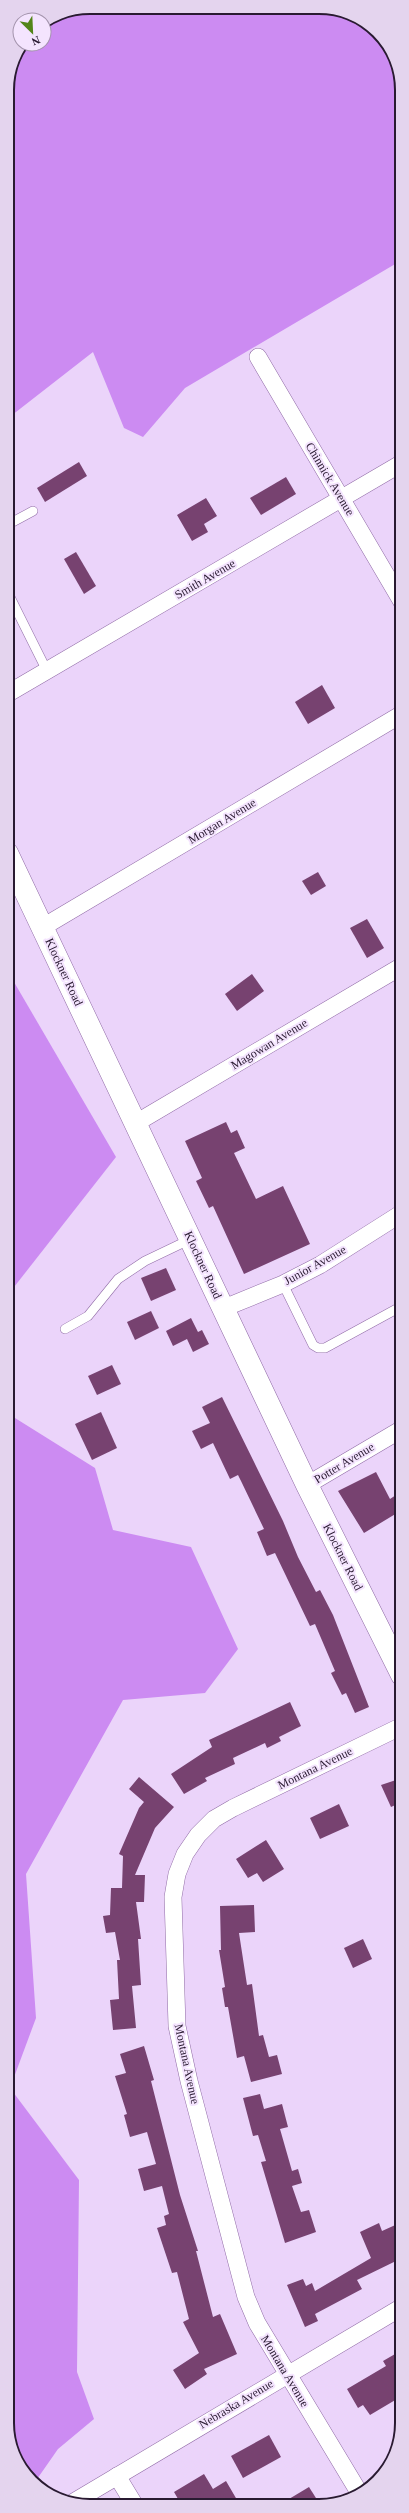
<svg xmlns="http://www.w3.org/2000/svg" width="409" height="2513" viewBox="0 0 409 2513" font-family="Georgia,serif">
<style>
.green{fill:#cc8bf2}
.building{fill:#774270}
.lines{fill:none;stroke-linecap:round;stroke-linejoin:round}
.service-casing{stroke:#906ba6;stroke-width:10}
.minor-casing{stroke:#906ba6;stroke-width:18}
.secondary-casing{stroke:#906ba6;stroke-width:23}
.service{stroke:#fff;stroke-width:9}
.minor{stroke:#fff;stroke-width:17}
.secondary{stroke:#fff;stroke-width:22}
.labels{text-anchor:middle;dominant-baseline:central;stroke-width:4;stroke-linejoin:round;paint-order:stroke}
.street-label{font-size:12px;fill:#291a31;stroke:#f4e4fe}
.rim{fill:none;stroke:#291a31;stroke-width:2}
</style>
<rect width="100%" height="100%" fill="#ebd4fa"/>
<g class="green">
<polygon points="90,7 340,10 382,36 402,85 402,260 185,388 143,437 124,428 93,352 7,419 7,85 13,58 23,44 44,44 44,23 59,13"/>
<polygon points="7,970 116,1157 7,1296"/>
<polygon points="7,1413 95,1468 113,1530 191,1547 238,1649 205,1693 123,1700 26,1874 36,2018 10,2088 79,2180 77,2372 94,2419 58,2449 35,2482 27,2477 7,2428"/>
</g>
<g class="building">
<polygon points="79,462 87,476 45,502 37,488"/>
<polygon points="286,477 296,494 261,515 250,498"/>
<polygon points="206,498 217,516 204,524 208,532 192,541 177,515"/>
<polygon points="76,552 96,586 84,594 64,559"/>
<polygon points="322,685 335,708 308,724 295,702"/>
<polygon points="318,872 326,886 311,895 302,881"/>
<polygon points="367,919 384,948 367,958 350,928"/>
<polygon points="252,974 264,991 237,1011 225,994"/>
<polygon points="226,1122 231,1133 237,1130 245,1148 234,1153 256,1199 283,1186 310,1244 244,1274 213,1206 209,1208 196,1181 202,1178 185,1141"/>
<polygon points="166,1268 176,1290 151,1301 141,1278"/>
<polygon points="151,1311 159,1328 135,1340 127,1322"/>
<polygon points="191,1318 198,1332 202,1330 209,1344 193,1352 187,1339 173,1346 166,1331"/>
<polygon points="112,1365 121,1384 97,1395 88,1376"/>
<polygon points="222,1397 283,1521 298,1557 316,1592 320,1590 333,1615 369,1707 355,1713 346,1693 342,1695 331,1673 335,1671 315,1624 310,1626 275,1553 267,1556 257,1532 264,1529 241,1481 238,1475 230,1479 213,1443 201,1449 192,1431 210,1423 202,1407"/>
<polygon points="101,1412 117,1448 92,1460 75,1424"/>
<polygon points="376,1472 390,1499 402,1491 402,1510 364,1533 338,1491"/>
<polygon points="290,1702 301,1726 279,1737 281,1741 267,1748 265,1743 233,1758 235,1764 205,1778 207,1781 184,1794 171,1774 212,1747 209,1740"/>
<polygon points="139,1777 174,1807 155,1828 135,1875 145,1875 144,1902 136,1902 141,1939 138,1939 141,1985 132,1986 136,2028 113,2030 110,2000 119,1999 117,1960 120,1960 115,1932 106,1933 103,1916 110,1915 111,1888 122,1888 123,1856 119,1854 139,1808 144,1802 129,1789"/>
<polygon points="402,1778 402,1802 391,1807 381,1785"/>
<polygon points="339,1804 349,1826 320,1839 310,1818"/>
<polygon points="266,1840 284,1869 263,1882 257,1873 248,1878 236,1859"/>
<polygon points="254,1905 255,1932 239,1933 247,1985 252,1984 259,2036 263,2035 269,2057 277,2055 282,2074 251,2082 244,2056 237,2058 228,2007 225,2007 222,1988 225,1987 219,1950 221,1950 220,1906"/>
<polygon points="363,1939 372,1959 353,1968 344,1948"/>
<polygon points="144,2046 154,2080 151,2081 180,2195 198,2251 196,2251 213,2317 220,2314 237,2354 204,2369 207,2374 185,2389 173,2370 199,2353 183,2322 189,2319 177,2272 172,2273 157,2228 166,2225 164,2216 169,2214 162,2186 144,2191 138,2169 156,2164 147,2132 130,2137 124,2115 127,2114 115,2076 126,2073 120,2054"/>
<polygon points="260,2094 264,2109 282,2104 288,2127 280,2129 292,2171 298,2169 302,2183 292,2186 301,2212 309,2210 316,2232 285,2243 261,2162 266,2161 258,2135 253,2136 243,2098"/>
<polygon points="402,2222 402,2249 394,2252 398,2260 357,2280 362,2289 315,2314 318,2321 305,2327 287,2285 303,2279 306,2286 312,2283 315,2291 371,2258 360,2232 379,2223 382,2231"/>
<polygon points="402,2350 402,2396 370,2415 363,2405 358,2408 347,2389 386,2366 383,2361"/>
<polygon points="269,2435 281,2457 243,2478 231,2456"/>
<polygon points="204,2474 213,2489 226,2481 240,2505 181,2504 174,2492"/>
<polygon points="309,2487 321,2506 279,2505"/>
</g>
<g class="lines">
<g class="service-casing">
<g id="service">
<polyline points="7,525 33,511"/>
<polyline points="7,591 47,671"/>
<polyline points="283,1284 313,1345 318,1348 325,1348 402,1306"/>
<polyline points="65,1329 88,1316 118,1279 145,1261 191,1239"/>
</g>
</g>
<g class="minor-casing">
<g id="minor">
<polyline points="258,357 402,602"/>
<polyline points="7,694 402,463"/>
<polyline points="43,927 402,714"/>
<polyline points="136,1123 402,966"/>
<polyline points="224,1308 283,1284 320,1265 402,1213"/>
<polyline points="307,1485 402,1429"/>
<polyline points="117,2476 134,2504"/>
<polyline points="360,2494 257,2323 246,2297 189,2081 177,2026 173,1897 177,1874 185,1854 198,1835 214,1819 233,1808 402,1726"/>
<polyline points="72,2503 402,2307"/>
</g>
</g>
<g class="secondary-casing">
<polyline id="secondary" points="7,853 307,1485 402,1675"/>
</g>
<use href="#service" class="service"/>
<use href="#minor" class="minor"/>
<use href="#secondary" class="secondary"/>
</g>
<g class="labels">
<g class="street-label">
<text transform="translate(330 479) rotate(59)">Chinnick Avenue</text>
<text transform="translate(205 579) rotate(-30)">Smith Avenue</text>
<text transform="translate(222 821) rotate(-31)">Morgan Avenue</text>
<text transform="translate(64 972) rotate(65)">Klockner Road</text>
<text transform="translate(269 1044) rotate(-31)">Magowan Avenue</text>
<text transform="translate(203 1265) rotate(65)">Klockner Road</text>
<text transform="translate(315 1265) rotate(-29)">Junior Avenue</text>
<text transform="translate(344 1463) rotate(-31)">Potter Avenue</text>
<text transform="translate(343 1557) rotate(63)">Klockner Road</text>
<text transform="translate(315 1768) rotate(-26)">Montana Avenue</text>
<text transform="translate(187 2064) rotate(78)">Montana Avenue</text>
<text transform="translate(285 2371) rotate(59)">Montana Avenue</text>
<text transform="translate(236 2404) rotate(-31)">Nebraska Avenue</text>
</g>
</g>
<path d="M0 0H409V2513H0ZM90 14H319A76 76 0 0 1 395 90V2423A76 76 0 0 1 319 2499H90A76 76 0 0 1 14 2423V90A76 76 0 0 1 90 14Z" fill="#e4d4ee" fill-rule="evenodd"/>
<path class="rim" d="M90 14H319A76 76 0 0 1 395 90V2423A76 76 0 0 1 319 2499H90A76 76 0 0 1 14 2423V90A76 76 0 0 1 90 14Z"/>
<g transform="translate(32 32) rotate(156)"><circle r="19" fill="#f4e4fe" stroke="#a393ac"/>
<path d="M0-3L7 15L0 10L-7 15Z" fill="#538519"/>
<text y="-6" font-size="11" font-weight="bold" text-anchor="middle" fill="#291a31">N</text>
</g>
</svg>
